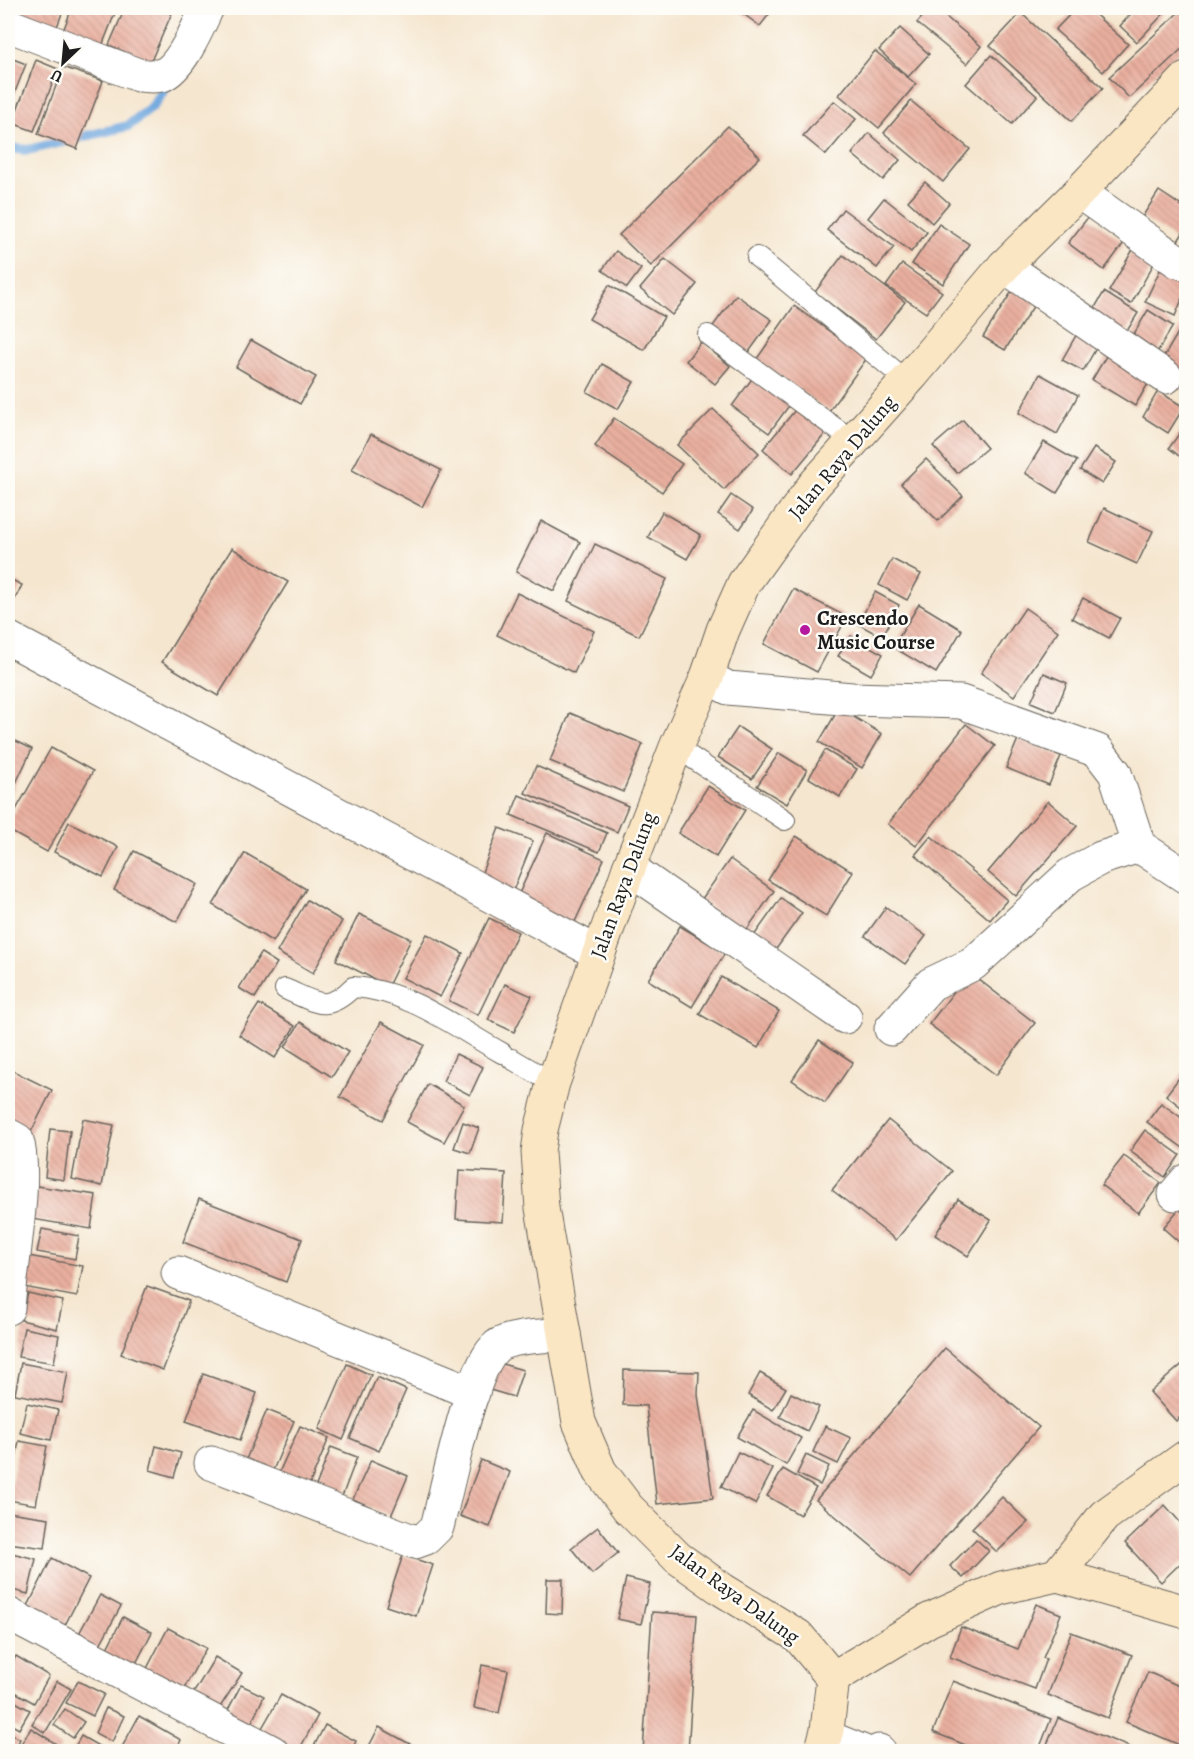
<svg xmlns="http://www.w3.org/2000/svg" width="1194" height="1759" viewBox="0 0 1194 1759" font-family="Alegreya,serif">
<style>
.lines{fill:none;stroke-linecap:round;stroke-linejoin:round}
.stream{stroke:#6fa7de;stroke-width:10}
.building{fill:url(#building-back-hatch)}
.lane-casing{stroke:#68635b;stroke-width:22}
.street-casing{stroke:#68635b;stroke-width:35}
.secondary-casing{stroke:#68635b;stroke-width:35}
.lane{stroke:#fff;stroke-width:20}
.street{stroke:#fff;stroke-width:33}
.secondary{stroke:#fbe6c4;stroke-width:33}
.poi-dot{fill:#b5179e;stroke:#fdfcf7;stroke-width:2}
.labels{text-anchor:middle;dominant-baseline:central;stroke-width:5;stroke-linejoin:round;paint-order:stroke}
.street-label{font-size:21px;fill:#1c1c1c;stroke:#fdfcf7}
.poi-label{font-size:21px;font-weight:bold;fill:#1c1c1c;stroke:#fdfcf7;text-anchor:start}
</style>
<defs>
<pattern id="building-back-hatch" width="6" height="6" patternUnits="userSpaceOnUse" patternTransform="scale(1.5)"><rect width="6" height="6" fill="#e9af9f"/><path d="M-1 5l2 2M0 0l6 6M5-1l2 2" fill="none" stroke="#c79688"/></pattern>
</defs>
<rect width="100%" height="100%" fill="#fdfcf7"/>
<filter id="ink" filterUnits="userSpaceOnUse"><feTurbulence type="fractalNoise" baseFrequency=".0167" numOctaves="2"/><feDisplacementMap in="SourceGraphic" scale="12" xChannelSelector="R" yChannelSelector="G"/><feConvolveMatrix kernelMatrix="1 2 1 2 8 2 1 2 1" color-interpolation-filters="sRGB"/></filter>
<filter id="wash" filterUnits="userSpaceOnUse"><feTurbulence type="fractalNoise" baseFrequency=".008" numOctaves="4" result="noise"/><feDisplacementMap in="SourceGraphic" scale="24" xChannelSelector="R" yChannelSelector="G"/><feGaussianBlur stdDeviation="1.35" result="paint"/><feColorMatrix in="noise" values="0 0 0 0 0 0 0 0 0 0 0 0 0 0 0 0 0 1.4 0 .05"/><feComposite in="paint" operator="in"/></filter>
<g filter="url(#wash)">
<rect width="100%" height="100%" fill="#f5e6cf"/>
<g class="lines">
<polyline class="stream" points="8,148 28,150 128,126 152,107 170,81"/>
</g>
<g id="blocks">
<g class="building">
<polygon points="8,8 64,8 54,35 8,19"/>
<polygon points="72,8 117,8 102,46 63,31"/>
<polygon points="125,8 159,8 172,13 150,63 109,45"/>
<polygon points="735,8 774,8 760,26"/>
<polygon points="930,8 935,8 981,46 967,64 917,23"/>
<polygon points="1076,8 1088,8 1128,44 1103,72 1055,30"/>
<polygon points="1136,8 1169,8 1137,42 1120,26"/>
<polygon points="1180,11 1186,18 1186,45 1129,98 1109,77"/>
<polygon points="1021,13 1103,88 1072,121 990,46"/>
<polygon points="900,28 929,54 908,77 879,50"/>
<polygon points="875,51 916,84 879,128 839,95"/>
<polygon points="991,55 1037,96 1012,124 966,84"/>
<polygon points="8,57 26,64 8,110"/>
<polygon points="36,60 58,69 34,131 12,123"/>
<polygon points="63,67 103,81 77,149 38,134"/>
<polygon points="834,101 856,119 826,155 803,136"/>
<polygon points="911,101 970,149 943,182 884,133"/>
<polygon points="728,126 760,157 651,266 619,235"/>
<polygon points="869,133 900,160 883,180 852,154"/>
<polygon points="925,182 949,203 932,223 908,201"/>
<polygon points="1159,191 1186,209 1186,228 1178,241 1142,217"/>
<polygon points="884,198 927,232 911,252 868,218"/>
<polygon points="843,209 894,247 877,268 827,230"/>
<polygon points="1089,216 1124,243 1104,270 1068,243"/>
<polygon points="939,224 969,244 943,284 912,264"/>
<polygon points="1135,246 1157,258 1131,304 1109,291"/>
<polygon points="616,251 641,269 627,288 602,270"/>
<polygon points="843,255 905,302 876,339 815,292"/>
<polygon points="665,259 697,284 672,315 640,289"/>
<polygon points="902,264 942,292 926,313 886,286"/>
<polygon points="1160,270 1186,282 1186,290 1175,316 1145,302"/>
<polygon points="609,285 664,317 644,350 589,319"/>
<polygon points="1014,288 1036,302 1005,350 983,337"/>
<polygon points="1104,292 1138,313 1121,341 1087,321"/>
<polygon points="736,295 772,320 746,356 710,330"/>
<polygon points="794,306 867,358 829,411 756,360"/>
<polygon points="1148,310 1173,326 1153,359 1128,344"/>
<polygon points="1186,319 1186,371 1182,379 1159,365"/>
<polygon points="1078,332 1099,343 1083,371 1062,360"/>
<polygon points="251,340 316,377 300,404 236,367"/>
<polygon points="701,342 730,366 715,384 686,361"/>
<polygon points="1109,351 1152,377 1135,406 1092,380"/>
<polygon points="602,364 634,382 618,409 587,392"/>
<polygon points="1040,374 1078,395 1057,434 1019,413"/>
<polygon points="754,376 791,403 769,433 732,406"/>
<polygon points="1158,391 1184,407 1168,433 1143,417"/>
<polygon points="801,403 830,428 792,474 763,449"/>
<polygon points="713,409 759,453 724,490 677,445"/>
<polygon points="614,418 682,464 662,492 595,446"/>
<polygon points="963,420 987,448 957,473 933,446"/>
<polygon points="1186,424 1186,461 1169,448"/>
<polygon points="371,434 441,470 422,507 352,470"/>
<polygon points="1044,442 1077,461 1057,493 1025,473"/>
<polygon points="1094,448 1116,462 1102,484 1080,470"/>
<polygon points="926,459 963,496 938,521 901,484"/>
<polygon points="731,495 753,510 740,529 718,514"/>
<polygon points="1104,508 1153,531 1137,564 1089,542"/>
<polygon points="662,512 701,535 687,559 648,537"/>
<polygon points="541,521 580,542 554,591 516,572"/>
<polygon points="595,544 667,579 639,636 568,601"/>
<polygon points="232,548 288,582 218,696 162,662"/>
<polygon points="892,559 921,574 907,600 879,585"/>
<polygon points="8,578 22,585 10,609 8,608"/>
<polygon points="793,589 847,617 817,672 764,644"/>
<polygon points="875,592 899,605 882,637 858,624"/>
<polygon points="517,593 594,631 574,673 497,635"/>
<polygon points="1083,598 1120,618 1109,638 1072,618"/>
<polygon points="919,604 962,630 936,673 893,647"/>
<polygon points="1025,608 1058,631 1014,696 981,673"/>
<polygon points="851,636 883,654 871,675 838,656"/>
<polygon points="1044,673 1067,683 1055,712 1031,702"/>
<polygon points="839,708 882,734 862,768 819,742"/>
<polygon points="570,713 643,744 623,792 550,761"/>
<polygon points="966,724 995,746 916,846 888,824"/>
<polygon points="738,727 772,749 752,779 718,757"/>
<polygon points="8,737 32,749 8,800"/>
<polygon points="1018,739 1061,756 1049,785 1006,768"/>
<polygon points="51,748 93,771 47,852 8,830 8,824"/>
<polygon points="825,750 857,769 840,797 809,778"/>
<polygon points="779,753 807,770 787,804 757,786"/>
<polygon points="536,766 628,806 617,832 525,793"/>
<polygon points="708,786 745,810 716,857 678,833"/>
<polygon points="519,795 607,833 599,852 511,815"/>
<polygon points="1048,801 1077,826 1016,896 988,872"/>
<polygon points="69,822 118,847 103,877 54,852"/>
<polygon points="499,828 533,841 510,898 477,885"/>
<polygon points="547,833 604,859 573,926 516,900"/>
<polygon points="796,836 853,872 826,916 768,880"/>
<polygon points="931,836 1007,900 990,920 915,855"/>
<polygon points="134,851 197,884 177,922 114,890"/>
<polygon points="245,853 306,889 273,942 213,905"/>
<polygon points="730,859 774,891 745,932 701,900"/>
<polygon points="781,898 802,913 774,952 753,937"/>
<polygon points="307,900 342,921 313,973 277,952"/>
<polygon points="886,907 926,936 905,964 865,936"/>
<polygon points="359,914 411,939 388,986 336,960"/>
<polygon points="489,918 518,932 478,1015 449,1001"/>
<polygon points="680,926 725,953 692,1007 648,980"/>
<polygon points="427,934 463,953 440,997 403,978"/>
<polygon points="261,953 277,963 255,998 239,988"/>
<polygon points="969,972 1035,1023 996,1075 929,1024"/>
<polygon points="721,977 779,1011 758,1048 699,1014"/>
<polygon points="505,984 532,996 514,1032 488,1020"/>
<polygon points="259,1004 295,1026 275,1058 239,1035"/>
<polygon points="300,1022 348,1052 332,1077 285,1047"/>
<polygon points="381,1022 424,1045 383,1120 340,1097"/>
<polygon points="819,1040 853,1062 825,1103 792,1080"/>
<polygon points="456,1054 483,1067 470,1095 443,1081"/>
<polygon points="11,1070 52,1090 28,1138 8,1128 8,1076"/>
<polygon points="1185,1070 1186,1072 1186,1111 1166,1095"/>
<polygon points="428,1084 464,1105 444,1142 407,1122"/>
<polygon points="1161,1103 1186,1121 1186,1150 1147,1122"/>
<polygon points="83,1119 114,1125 102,1186 72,1179"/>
<polygon points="888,1120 952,1171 896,1240 832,1190"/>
<polygon points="463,1122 479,1128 470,1153 454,1148"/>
<polygon points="50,1129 70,1131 64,1180 45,1177"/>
<polygon points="1145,1130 1180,1155 1165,1177 1130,1151"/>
<polygon points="1124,1156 1161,1183 1138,1213 1101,1185"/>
<polygon points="459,1170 506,1173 503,1222 456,1219"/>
<polygon points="37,1186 96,1195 91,1229 32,1219"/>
<polygon points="199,1199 302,1239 286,1282 183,1242"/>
<polygon points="958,1199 991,1220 968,1256 935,1235"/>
<polygon points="1179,1209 1186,1216 1186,1248 1163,1228"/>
<polygon points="42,1229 79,1236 75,1259 37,1252"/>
<polygon points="23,1255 83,1266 77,1297 18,1286"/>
<polygon points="147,1286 189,1301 163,1370 121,1354"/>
<polygon points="28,1293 63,1301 57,1329 21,1320"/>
<polygon points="24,1328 59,1335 54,1363 18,1357"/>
<polygon points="945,1348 1039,1427 910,1578 816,1500"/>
<polygon points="492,1361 523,1370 514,1397 483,1388"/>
<polygon points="1186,1361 1186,1412 1176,1421 1150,1392"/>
<polygon points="21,1363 68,1372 62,1403 15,1394"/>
<polygon points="347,1364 371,1375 343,1440 319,1429"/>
<polygon points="624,1370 699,1372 698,1395 713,1498 657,1504 646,1406 623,1405"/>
<polygon points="760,1373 786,1388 773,1410 748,1395"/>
<polygon points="203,1374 257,1393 240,1440 186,1421"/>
<polygon points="377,1377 406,1390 379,1451 350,1438"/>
<polygon points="791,1393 819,1407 807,1431 780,1417"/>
<polygon points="27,1403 58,1410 51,1440 20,1433"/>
<polygon points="267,1410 294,1421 271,1475 244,1464"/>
<polygon points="753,1410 801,1438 786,1465 737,1437"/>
<polygon points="300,1426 329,1438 307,1490 277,1477"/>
<polygon points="825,1426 851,1438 838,1464 813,1452"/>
<polygon points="19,1441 47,1446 36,1505 8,1500"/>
<polygon points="156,1446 181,1453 174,1477 150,1470"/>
<polygon points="331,1447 357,1457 340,1502 314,1491"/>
<polygon points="738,1452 773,1469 755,1504 721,1487"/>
<polygon points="806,1455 829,1466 820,1485 797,1474"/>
<polygon points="371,1460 408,1476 391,1516 353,1499"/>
<polygon points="481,1460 510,1472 490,1527 460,1516"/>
<polygon points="783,1469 816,1488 800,1515 767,1496"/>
<polygon points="1002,1497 1028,1522 997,1552 972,1528"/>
<polygon points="1165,1505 1186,1529 1186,1558 1161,1582 1125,1543"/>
<polygon points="8,1512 49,1518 45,1548 8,1543"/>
<polygon points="598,1527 618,1553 592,1574 571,1548"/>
<polygon points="976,1539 989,1551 963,1578 950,1566"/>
<polygon points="8,1552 36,1559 28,1594 8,1589"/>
<polygon points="403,1555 433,1565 416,1616 386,1606"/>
<polygon points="52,1558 89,1578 63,1629 26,1610"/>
<polygon points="626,1578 650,1584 641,1624 617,1619"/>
<polygon points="547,1579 563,1579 562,1614 546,1613"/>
<polygon points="100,1595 121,1606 97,1650 76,1639"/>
<polygon points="1036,1604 1061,1614 1043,1658 1046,1659 1035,1689 950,1657 961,1627 1018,1649"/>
<polygon points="652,1612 697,1615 688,1752 643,1752"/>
<polygon points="123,1617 152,1632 131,1673 102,1658"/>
<polygon points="168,1628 206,1648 178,1700 141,1680"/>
<polygon points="1071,1632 1132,1655 1108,1718 1048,1695"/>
<polygon points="16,1656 49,1676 34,1703 8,1688 8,1670"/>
<polygon points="215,1657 242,1673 215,1715 190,1699"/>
<polygon points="482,1665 508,1670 499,1713 474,1708"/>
<polygon points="1148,1672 1186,1689 1186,1735 1182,1746 1126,1722"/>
<polygon points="57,1681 71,1689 45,1733 32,1724"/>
<polygon points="78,1681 104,1694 93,1716 66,1703"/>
<polygon points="953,1681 1051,1719 1038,1752 983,1752 933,1732"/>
<polygon points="241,1685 264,1696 250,1726 226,1714"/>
<polygon points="281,1695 318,1715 298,1752 287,1752 258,1735"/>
<polygon points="8,1698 30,1710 19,1729 8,1723"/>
<polygon points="106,1708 124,1716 112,1742 95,1733"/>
<polygon points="65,1709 84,1722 73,1738 54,1725"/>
<polygon points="139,1716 181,1740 175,1752 126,1752 121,1749"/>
<polygon points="1058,1718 1139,1751 1139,1752 1044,1752"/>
<polygon points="325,1725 356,1741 351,1752 311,1752"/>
<polygon points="379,1727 417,1748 416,1752 366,1752"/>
<polygon points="31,1728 61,1747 58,1752 16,1752"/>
<polygon points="8,1732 20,1739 14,1752 8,1752"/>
<polygon points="81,1736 109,1752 72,1752"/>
</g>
</g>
</g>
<g filter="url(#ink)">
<use href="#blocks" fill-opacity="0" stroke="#68635b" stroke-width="1.5"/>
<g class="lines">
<g class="lane-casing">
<g id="lane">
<polyline points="757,257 907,381"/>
<polyline points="708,335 853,441"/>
<polyline points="676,747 785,820"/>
<path d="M285,989C316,1002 326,1014 353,987C408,990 455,1027 502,1053"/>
<polyline points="512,1059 553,1083"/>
<polyline points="827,1730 879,1751"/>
</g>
</g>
<g class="street-casing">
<g id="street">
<path d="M8,25L138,75C146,76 155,77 162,75C181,68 199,25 207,8"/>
<polyline points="1079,192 1177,261 1186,264"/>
<polyline points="1004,266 1166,377"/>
<polyline points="8,638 598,953"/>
<polyline points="707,677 728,688 852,699 961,702 1098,751 1115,773 1139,846 1186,877"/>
<polyline points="629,868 845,1017"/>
<polyline points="891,1029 931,984 973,964 1070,875 1101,858 1139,846"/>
<path d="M8,1135L17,1140C28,1177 11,1267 8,1308"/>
<polyline points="1175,1194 1186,1181"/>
<polyline points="178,1273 473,1393"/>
<path d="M211,1463L415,1542L426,1538L437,1527C447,1490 471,1366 497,1346C510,1336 547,1336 564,1334"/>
<polyline points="8,1614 272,1752"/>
<polyline points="879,1751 880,1752"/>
</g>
</g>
<g class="secondary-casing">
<g id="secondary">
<polyline points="1057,1575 1104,1516 1186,1457"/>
<polyline points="833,1678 929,1620 1001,1588 1057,1575 1186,1612"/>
<polyline points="821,1752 827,1730 833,1678 798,1636 723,1590 678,1558 628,1508 600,1471 579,1422 564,1334 542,1208 538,1152 541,1130 553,1083 629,868 676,747 707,677 723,630 744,583 814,485 913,374 1004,266 1079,192 1186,79"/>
</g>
</g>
<use href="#lane" class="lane"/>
<use href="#street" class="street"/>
<use href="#secondary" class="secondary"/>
</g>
</g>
<circle class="poi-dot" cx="805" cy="630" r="6"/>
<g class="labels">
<g class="street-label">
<text transform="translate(842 457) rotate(-50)">Jalan Raya Dalung</text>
<text transform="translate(623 885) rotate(-70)">Jalan Raya Dalung</text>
<text transform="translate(735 1594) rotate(36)">Jalan Raya Dalung</text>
</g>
<g class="poi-label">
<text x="817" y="618">Crescendo<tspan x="817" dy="24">Music Course</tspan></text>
</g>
</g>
<rect width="1194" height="1759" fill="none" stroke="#fdfcf7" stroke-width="30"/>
<g transform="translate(63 63) rotate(206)" stroke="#fdfcf7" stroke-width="4.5" paint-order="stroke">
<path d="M0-4.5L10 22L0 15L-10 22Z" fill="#1c1c1c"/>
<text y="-9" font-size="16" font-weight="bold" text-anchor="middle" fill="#1c1c1c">U</text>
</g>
</svg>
